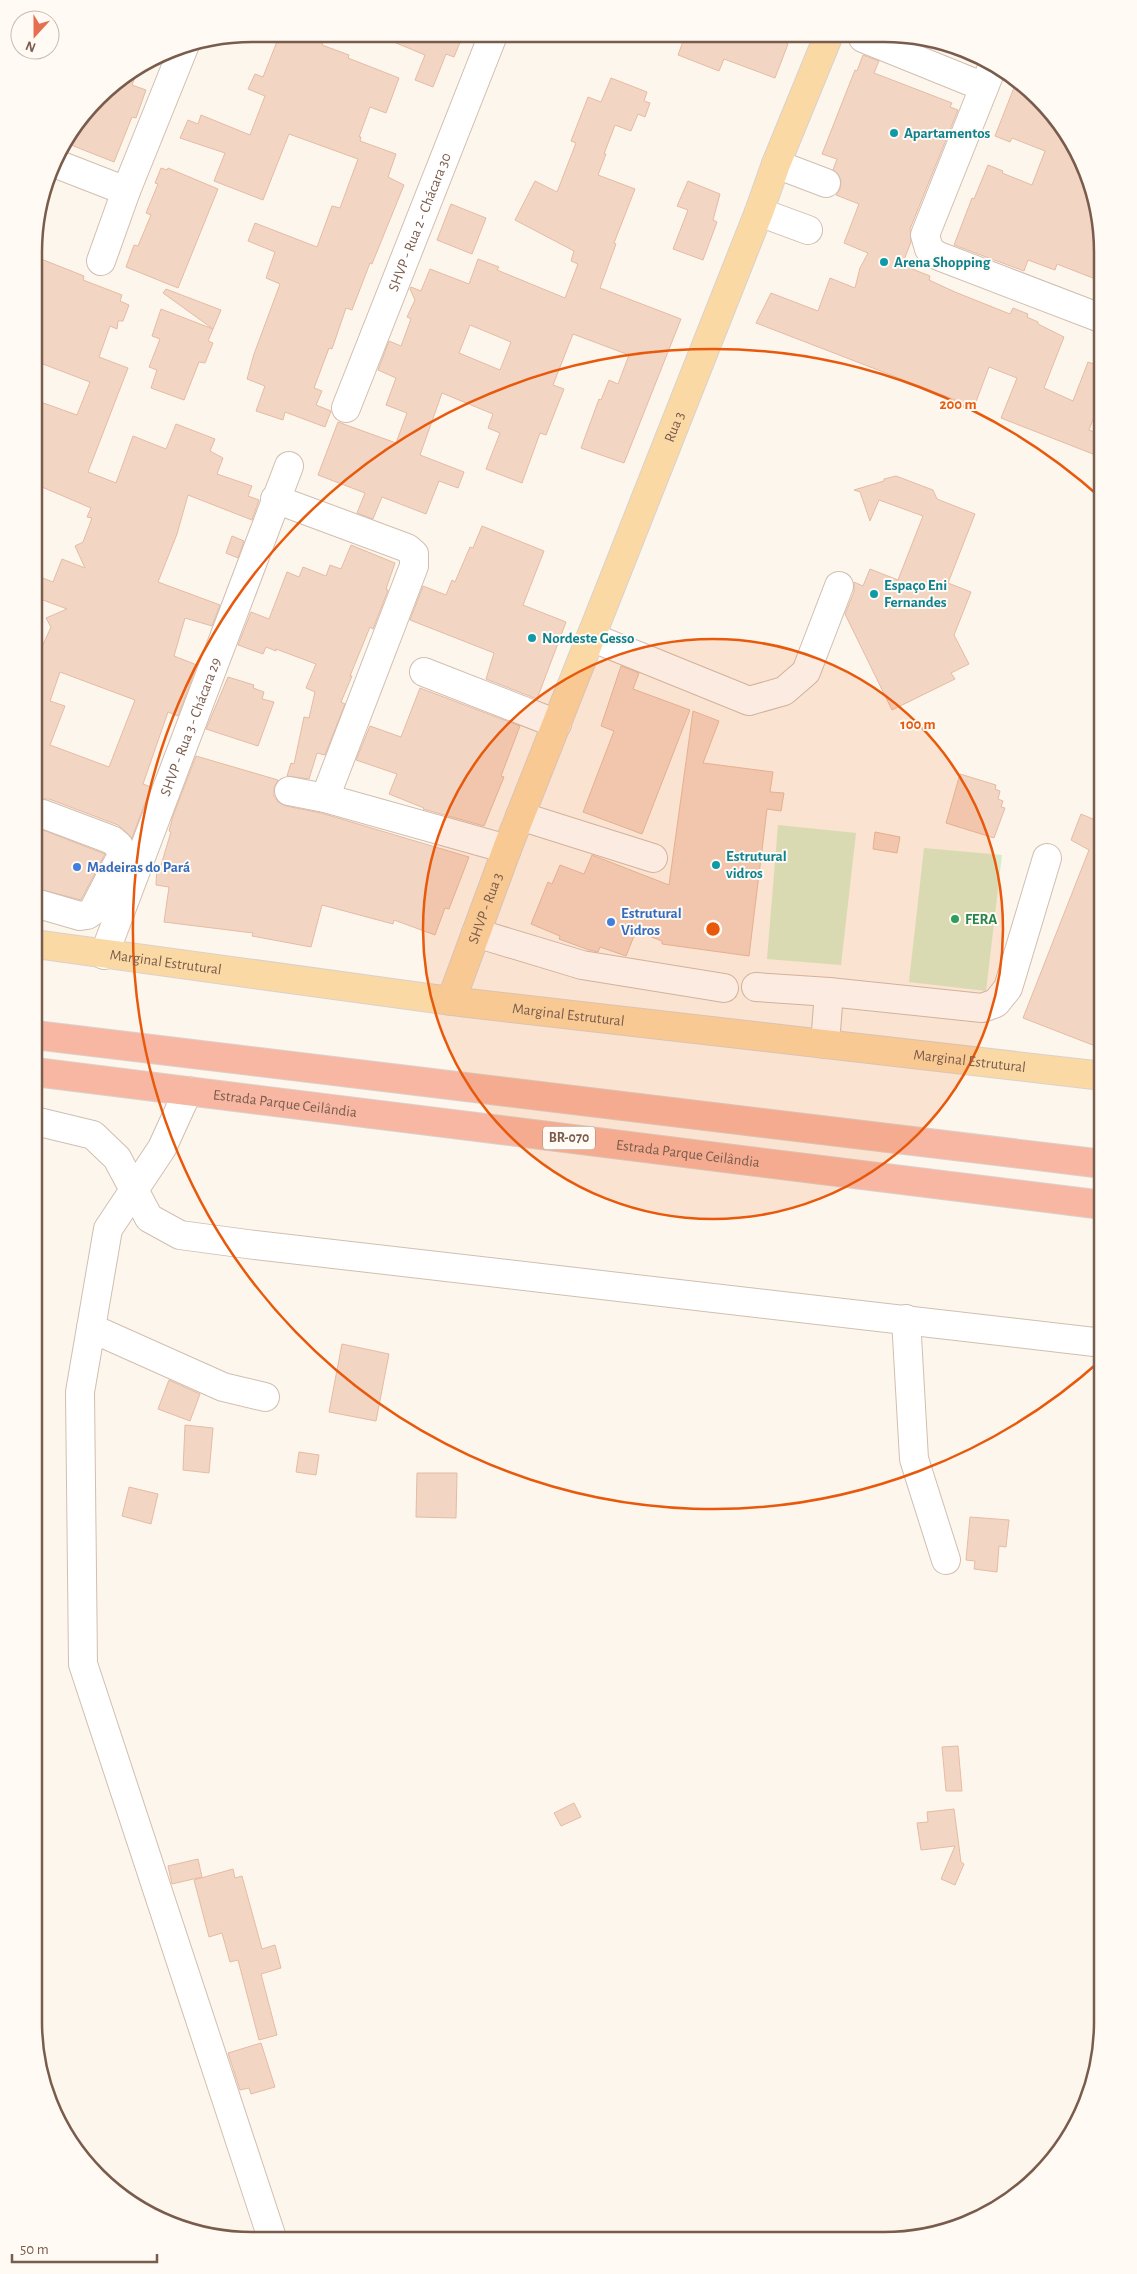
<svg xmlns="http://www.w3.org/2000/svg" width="1137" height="2274" viewBox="0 0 1137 2274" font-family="'Alegreya Sans',sans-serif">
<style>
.green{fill:#d8ecc9}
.building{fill:#f3d5c3;stroke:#e6bba3;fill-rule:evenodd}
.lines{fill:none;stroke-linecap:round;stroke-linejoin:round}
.minor-casing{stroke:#d1beb0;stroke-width:30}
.major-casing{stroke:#dad1cd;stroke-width:30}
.highway-casing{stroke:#dad1cd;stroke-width:30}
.minor{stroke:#fff;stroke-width:28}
.major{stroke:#fbd9a5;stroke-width:28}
.highway{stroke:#f7b7a3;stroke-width:28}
.ring{fill:none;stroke:#e8590c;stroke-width:2.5}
.culture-dot{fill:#0f9aa8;stroke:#fffaf3;stroke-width:2}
.shop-dot{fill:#3f7fe0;stroke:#fffaf3;stroke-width:2}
.leisure-dot{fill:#2e9e5b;stroke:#fffaf3;stroke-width:2}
.labels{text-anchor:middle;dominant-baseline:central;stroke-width:4;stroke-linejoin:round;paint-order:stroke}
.shield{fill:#fffaf3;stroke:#a28b7f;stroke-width:1}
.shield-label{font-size:14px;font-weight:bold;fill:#7a5c4d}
.culture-label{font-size:15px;font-weight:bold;fill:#0d838f;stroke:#fffaf3;text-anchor:start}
.street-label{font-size:15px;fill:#7a5c4d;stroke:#fffaf3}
.shop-label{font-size:15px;font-weight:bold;fill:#366cbe;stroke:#fffaf3;text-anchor:start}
.leisure-label{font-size:15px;font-weight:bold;fill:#27864d;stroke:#fffaf3;text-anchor:start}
.rim{fill:none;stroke:#7a5c4d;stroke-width:2.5}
.centre{fill:#e8590c;stroke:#fffaf3;stroke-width:2.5}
.ring-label{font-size:15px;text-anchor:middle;font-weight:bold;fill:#e8590c;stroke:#fffaf3;stroke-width:4;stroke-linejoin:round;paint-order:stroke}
</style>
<rect width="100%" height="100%" fill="#fdf6ec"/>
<g class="green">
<polygon points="778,825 856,833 841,965 767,959"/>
<polygon points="924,848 1002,855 986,991 909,982"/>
</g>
<g class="building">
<polygon points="280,34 308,34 324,40 322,45 349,55 348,58 399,78 386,113 370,107 359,137 361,137 360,141 396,154 388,177 404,185 372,264 370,263 352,310 346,308 332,349 329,348 314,388 322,391 316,405 331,411 325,427 285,412 283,420 256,411 265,386 247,379 254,354 280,284 266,278 275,252 248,241 255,223 317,247 332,206 340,208 358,159 289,134 263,200 214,181 225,153 180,138 188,120 198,124 201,115 250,135 265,96 248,89 255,74 263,77"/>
<polygon points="377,35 463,35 454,57 446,54 433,87 415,80 425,55"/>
<polygon points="685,36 788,37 786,43 788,44 775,78 724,59 719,71 678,55"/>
<polygon points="863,55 879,61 874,73 952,103 950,107 958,110 910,229 911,242 902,265 930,276 929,280 955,292 1010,314 1013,308 1028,314 1027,317 1038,322 1038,324 1064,337 1044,388 1073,401 1088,362 1103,367 1103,393 1089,430 1103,435 1103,458 1001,418 1017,378 989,367 974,407 756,323 771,293 818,311 830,278 855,288 860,268 868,253 844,243 859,204 836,195 840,189 841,181 838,174 833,170 837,159 822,154 855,70 857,71"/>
<polygon points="138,70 132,85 146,90 136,118 132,117 114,162 66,143 108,88"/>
<path d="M611,78L647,92L644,101L650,103L645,117L638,114L631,131L615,125L604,154H606L598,175L635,189L614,243L616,244L600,288L681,319L624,463L581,448L599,399L601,400L609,380L618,384L629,355L573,334L553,385L564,389L546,435L540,433L522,483L486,469L500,433L488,428L493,414L442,393L420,455L464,472L458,488L439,481L426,514L382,497L373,519L357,513L365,493L318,475L338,422L396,443L407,413L386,405L396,378L378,370L389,341L401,346L411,319L407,317L415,300L410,289L411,287L421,291L430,269L469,284L478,259L499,267L497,270L565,298L578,264L571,261L574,251L515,220L535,181L557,192L576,143L571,141L588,97L601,102ZM470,325L511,342L500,370L459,353Z"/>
<polygon points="1017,80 1028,88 1066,131 1092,183 1103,253 1103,282 1057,264 1055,270 1028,260 1024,271 954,245 972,198 974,199 988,165 1003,171 1002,173 1032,185 1045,151 1012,138 1010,142 995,136"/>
<polygon points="161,168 167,170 168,168 218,189 178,288 126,267 134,245 138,246 151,215 146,213 158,184 155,183"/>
<polygon points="688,181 720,194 713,220 717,222 703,260 673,249 688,210 677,206"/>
<polygon points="451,204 486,218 472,254 437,240"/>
<path d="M36,257L84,276L83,280L122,295L120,301L129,305L123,321H118L117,329L110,326L99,357L128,368L88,472L116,483L133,436L166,449L176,424L215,439L210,451L223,458L217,474L252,486L248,496L259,500L252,520L188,495L177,534L158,582L220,605L212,626L185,618L174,656L197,665L178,716L168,712L143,784L151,787L132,838L118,825L49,799H41L35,801V650L40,651L51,627L46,618L67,609L35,597V575L53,582L62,559L85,568L75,546L83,542L92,518L87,517L91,508L35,484V400L77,415L90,382L35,361ZM60,672L135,700L109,767L50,745L65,706L50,701Z"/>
<polygon points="166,289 221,310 213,329 163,293"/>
<polygon points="161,309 213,329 208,341 213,343 205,363 199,362 184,400 151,388 157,370 149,367 160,339 152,336"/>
<polygon points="896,476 933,490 937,499 975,514 948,583 971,592 954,635 969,664 951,673 955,679 892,710 845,614 854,592 854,582 863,586 870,569 898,580 923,516 879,500 870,521 860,492 854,490 884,481 884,479"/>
<polygon points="482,526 544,551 523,605 566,622 537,699 486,679 494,653 410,620 423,586 446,595 452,580 455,582 470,547 473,548"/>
<polygon points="232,536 244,541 238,558 226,553"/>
<polygon points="351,545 395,563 386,589 388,590 373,629 370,627 350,676 352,676 341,702 345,704 325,755 317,753 309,779 287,776 291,763 294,764 304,717 309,718 315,692 306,688 316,664 276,649 276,651 266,647 263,654 238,645 251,612 269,619 287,572 299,577 303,567 326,576 330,565 341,569"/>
<polygon points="621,666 639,673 633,689 690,710 642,834 583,812 614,731 601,726"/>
<polygon points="228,677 254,685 253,688 264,692 262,699 274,702 258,746 206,729"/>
<polygon points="420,688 520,726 501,776 504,777 484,826 423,809 424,808 389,794 397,774 356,760 370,726 401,737"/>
<polygon points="693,711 719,721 703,763 773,772 770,792 784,793 781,811 767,809 749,956 662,944 662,941 636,931 626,956 600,947 598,952 589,950 559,939 560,936 531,924 548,882 552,884 560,865 584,874 592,855 669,885"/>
<polygon points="196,756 278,780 274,788 274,796 278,802 286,806 321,813 469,857 449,909 445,908 435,935 394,920 393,924 322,905 311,947 252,936 253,933 164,922 169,887 156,885 157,864 161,865 171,832 169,831 173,816"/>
<polygon points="960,774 996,785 995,789 1000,791 998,799 1003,801 1001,807 1005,808 994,838 946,823"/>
<polygon points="1081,814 1100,822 1103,817 1103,1049 1023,1018 1089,850 1071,840"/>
<polygon points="35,827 105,854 81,900 35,888"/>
<polygon points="875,832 900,837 897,853 873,849"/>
<polygon points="342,1344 389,1354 376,1421 329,1412"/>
<polygon points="169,1380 200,1394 190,1421 158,1409"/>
<polygon points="185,1425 213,1428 209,1473 183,1470"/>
<polygon points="299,1452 319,1455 316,1475 296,1472"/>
<polygon points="417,1473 457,1473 456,1518 416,1517"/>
<polygon points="129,1487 158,1494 151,1524 122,1516"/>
<polygon points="970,1517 1009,1520 1006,1547 999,1546 997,1572 974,1569 975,1561 966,1560"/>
<polygon points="958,1746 962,1791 946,1791 942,1747"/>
<polygon points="574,1803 581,1817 561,1826 554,1813"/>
<polygon points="954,1809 961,1862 964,1864 955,1885 941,1879 955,1846 921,1850 917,1823 928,1822 927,1812"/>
<polygon points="198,1859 202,1877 172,1884 168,1866"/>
<polygon points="233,1869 235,1878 242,1876 262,1949 275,1945 281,1968 261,1974 277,2035 259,2040 238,1960 230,1962 222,1933 209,1937 194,1880"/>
<polygon points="261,2043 275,2087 251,2094 249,2088 240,2090 228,2053"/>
</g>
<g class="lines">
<g class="minor-casing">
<g id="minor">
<polyline points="863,38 984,87"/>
<polyline points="993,65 925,235 929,249 936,255 1103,319"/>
<polyline points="54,163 126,191"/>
<polyline points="776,164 826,183"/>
<polyline points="759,212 808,230"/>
<polyline points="101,261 126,191 184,47"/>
<path id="s1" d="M346,408L493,35"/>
<polyline points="275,499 407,548 414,554 414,566 325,798"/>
<polyline points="591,637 749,701 784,691 806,672 839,586"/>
<polyline points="424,672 557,724"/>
<polyline points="289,791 325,798 507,849"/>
<polyline points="520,816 653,858"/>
<polyline points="35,903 80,916 87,915 93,911 122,855 119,846 112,840 43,814"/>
<polyline points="476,933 582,965 724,988"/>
<path id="s2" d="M104,955L289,466"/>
<polyline points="756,987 829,992"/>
<polyline points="825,1044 829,992 982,1008 996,1003 1008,988 1047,858"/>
<polyline points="188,1091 162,1148 108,1229 80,1392 83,1664 272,2238"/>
<polyline points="35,1121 93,1135 117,1158 149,1218 180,1235 247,1244 1103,1343"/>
<polyline points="906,1319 914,1459 946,1560"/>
<polyline points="91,1328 223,1387 265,1397"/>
</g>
</g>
<g class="major-casing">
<g id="major">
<path id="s3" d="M35,944L451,1001L1103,1076"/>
<path id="s4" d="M451,1001L507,849L759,212L776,164L828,37"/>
</g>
</g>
<g class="highway-casing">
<g id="highway">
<polyline points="35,1035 1103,1164"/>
<path id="s5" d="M35,1072L1103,1205"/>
</g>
</g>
<use href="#minor" class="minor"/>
<use href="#major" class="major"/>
<use href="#highway" class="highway"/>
</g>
<circle cx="713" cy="929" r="290" fill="#e8590c" fill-opacity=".12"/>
<g class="ring">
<circle cx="713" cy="929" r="290"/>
<path d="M1101 1360A580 580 0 1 1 1101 498"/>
</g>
<g class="culture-dot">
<circle cx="894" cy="133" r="5"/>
<circle cx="884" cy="262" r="5"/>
<circle cx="874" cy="594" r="5"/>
<circle cx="532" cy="638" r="5"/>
<circle cx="716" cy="865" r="5"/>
</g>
<g class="shop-dot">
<circle cx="77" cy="867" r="5"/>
<circle cx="611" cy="922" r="5"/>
</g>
<circle class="leisure-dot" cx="955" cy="919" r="5"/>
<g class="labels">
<rect class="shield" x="543" y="1126.5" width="52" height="23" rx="4"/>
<g class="shield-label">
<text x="569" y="1138">BR-070</text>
</g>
<g class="culture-label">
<text x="904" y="133">Apartamentos</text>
<text x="894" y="262">Arena Shopping</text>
<text x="884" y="585">Espaço Eni<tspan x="884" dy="17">Fernandes</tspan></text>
<text x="542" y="638">Nordeste Gesso</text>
<text x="726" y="856">Estrutural<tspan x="726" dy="17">vidros</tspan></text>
</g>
<g class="street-label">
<text stroke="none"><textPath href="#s1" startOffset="200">SHVP - Rua 2 - Chácara 30</textPath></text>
<text stroke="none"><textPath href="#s4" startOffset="616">Rua 3</textPath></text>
<text stroke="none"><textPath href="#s2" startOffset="244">SHVP - Rua 3 - Chácara 29</textPath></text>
<text stroke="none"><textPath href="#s4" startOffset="99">SHVP - Rua 3</textPath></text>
<text stroke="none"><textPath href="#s3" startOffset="132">Marginal Estrutural</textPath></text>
<text stroke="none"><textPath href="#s3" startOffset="538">Marginal Estrutural</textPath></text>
<text stroke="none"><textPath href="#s3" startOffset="942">Marginal Estrutural</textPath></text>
<text stroke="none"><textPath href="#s5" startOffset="252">Estrada Parque Ceilândia</textPath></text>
<text stroke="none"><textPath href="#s5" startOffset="658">Estrada Parque Ceilândia</textPath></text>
</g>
<g class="shop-label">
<text x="87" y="867">Madeiras do Pará</text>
<text x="621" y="913">Estrutural<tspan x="621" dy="17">Vidros</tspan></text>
</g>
<g class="leisure-label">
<text x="965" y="919">FERA</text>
</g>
</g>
<path d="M0 0H1137V2274H0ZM252 42H884A210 210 0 0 1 1094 252V2022A210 210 0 0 1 884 2232H252A210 210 0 0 1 42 2022V252A210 210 0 0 1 252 42Z" fill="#fffaf3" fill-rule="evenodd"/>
<path class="rim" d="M252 42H884A210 210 0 0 1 1094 252V2022A210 210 0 0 1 884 2232H252A210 210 0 0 1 42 2022V252A210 210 0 0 1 252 42Z"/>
<circle cx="713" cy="929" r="8" class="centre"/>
<g class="ring-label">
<text x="958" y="409">200 m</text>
<text x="918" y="729">100 m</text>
</g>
<g transform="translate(35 35) rotate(201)"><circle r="24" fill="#fffaf3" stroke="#cabbb1"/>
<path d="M0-4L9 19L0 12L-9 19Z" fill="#e76f51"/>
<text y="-8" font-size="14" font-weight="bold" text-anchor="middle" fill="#7a5c4d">N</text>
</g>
<path d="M12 2254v8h145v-8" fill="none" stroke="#7a5c4d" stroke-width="2.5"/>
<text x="20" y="2254" font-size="15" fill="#7a5c4d" stroke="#fffaf3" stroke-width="4" paint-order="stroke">50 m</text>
</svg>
